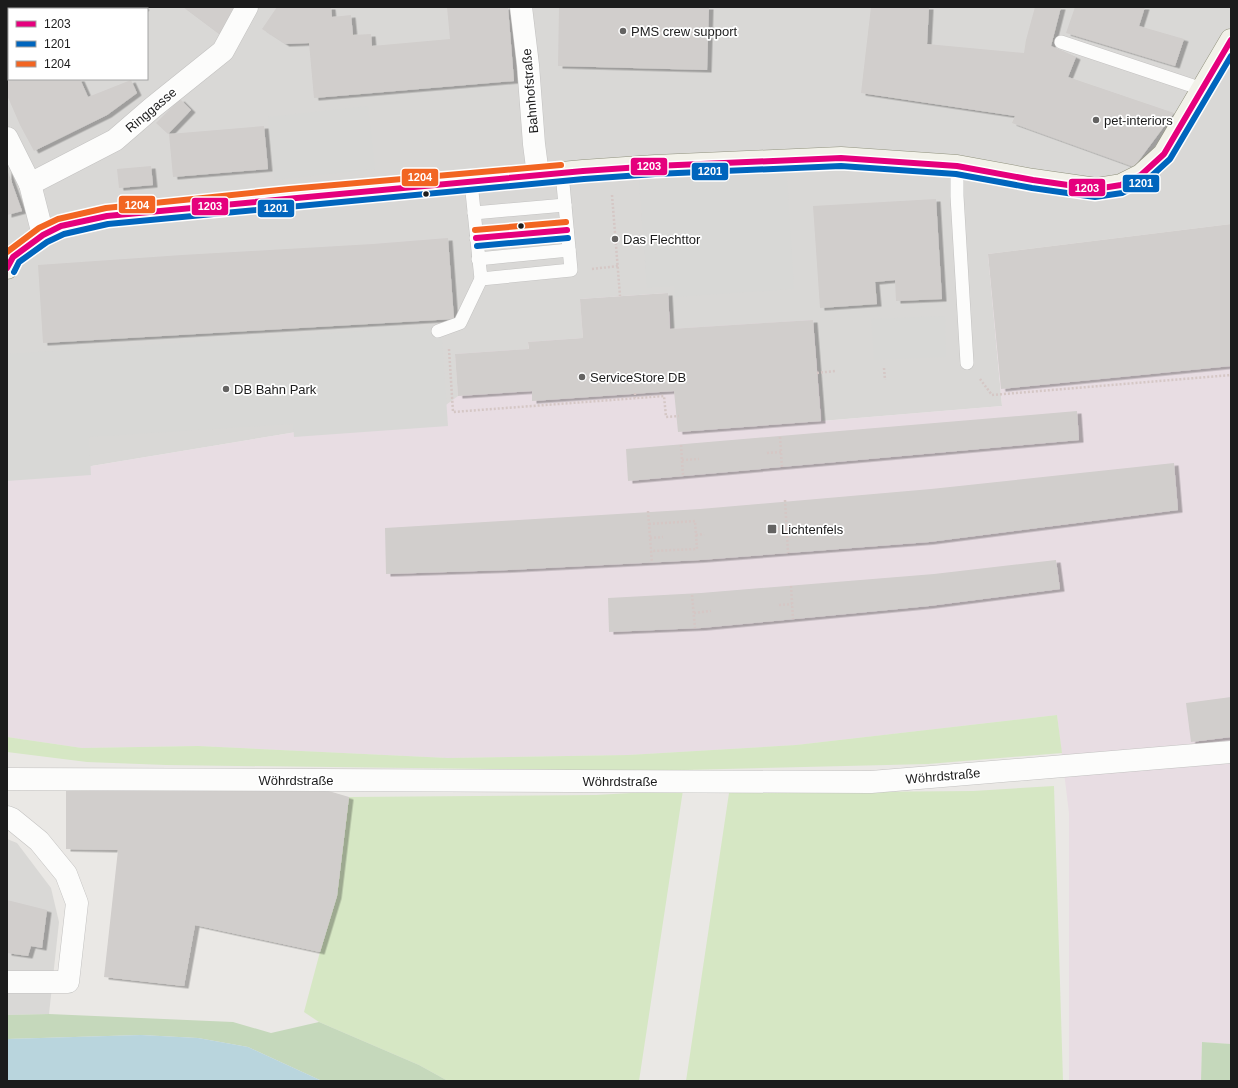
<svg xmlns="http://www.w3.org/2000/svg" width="1238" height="1088" viewBox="0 0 1238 1088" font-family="Arial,sans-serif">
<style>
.residential{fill:#d9d8d6;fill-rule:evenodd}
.industrial{fill:#e8dde3}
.religious{fill:#d8d8d6}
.grass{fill:#d6e7c4}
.forest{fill:#c5d8bb}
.water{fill:#b9d5dd}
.building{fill:#d1cecc;filter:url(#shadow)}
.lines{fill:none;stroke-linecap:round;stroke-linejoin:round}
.lane-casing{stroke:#c3c2c1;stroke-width:14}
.street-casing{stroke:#c3c2c1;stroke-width:23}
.secondary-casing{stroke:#91927e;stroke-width:23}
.path{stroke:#d5c7c5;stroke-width:2.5;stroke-dasharray:2 2;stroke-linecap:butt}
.lane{stroke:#fcfcfb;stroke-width:13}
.street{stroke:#fcfcfb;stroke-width:22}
.secondary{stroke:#f2f1e9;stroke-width:22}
.bus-1-casing{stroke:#fff;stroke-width:9}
.bus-2-casing{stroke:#fff;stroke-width:9}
.bus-3-casing{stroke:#fff;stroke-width:9}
.bus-1{stroke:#e5007d;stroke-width:6}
.bus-2{stroke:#0065bd;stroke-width:6}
.bus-3{stroke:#f26522;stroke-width:6}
.poi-dot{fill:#646362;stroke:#fff;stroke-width:1.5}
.bus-dot{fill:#1c1c1c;stroke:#fff;stroke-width:1.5}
.labels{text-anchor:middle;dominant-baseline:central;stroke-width:3.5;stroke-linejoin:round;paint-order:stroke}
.poi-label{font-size:13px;fill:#1c1c1c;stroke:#fff;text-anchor:start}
.street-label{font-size:13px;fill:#1c1c1c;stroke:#fff}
.line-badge{stroke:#fff;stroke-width:1.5}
.badge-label{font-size:11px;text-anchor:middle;font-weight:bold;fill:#fff}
</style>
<defs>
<filter id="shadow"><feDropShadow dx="4.5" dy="2.5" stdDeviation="0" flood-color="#0004"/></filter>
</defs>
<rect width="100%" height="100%" fill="#eae8e5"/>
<g class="residential">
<path d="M7,7H1231V224L988,254L1002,406L821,421L817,373L670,329L668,293L581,299L583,338L528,343L529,349L442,408L7,480ZM9,9H147V79H9Z"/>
<polygon points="7,839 17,843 51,888 59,922 49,1014 7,1015"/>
</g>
<polygon class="industrial" points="1231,233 1231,1044 1202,1042 1201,1081 1069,1081 1069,813 1057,715 796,745 628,755 448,758 198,746 82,748 7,737 7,480 442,408 458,396 455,354 529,349 528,342 583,338 580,299 668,293 671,329 813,320 822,421 1002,406 988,254"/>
<g class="religious">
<polygon points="368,106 375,169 274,180 268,117"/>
<polygon points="786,160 794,289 675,297 674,286 647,288 638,167"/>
<polygon points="945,316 946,357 874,360 871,319"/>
<polygon points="441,326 448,426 294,437 293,424 89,437 91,475 7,481 7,354"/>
</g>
<g class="grass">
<polygon points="1057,715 1062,753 928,764 645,771 166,765 87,762 7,752 7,737 82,748 198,746 448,758 628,755 796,745"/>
<polygon points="1054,786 1063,1081 686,1081 729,793 973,791"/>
<polygon points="683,790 639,1081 448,1081 419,1065 319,1022 304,1012 320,952 337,896 349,797 596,795"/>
</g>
<g class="forest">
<polygon points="49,1014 233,1022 271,1033 319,1022 419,1065 448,1081 322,1081 248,1047 198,1038 141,1035 7,1039 7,1015"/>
<polygon points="1202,1042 1231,1044 1231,1081 1201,1081"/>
</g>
<polygon class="water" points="141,1035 198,1038 248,1047 322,1081 7,1081 7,1039"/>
<g class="building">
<polygon points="7,7 65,7 65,9 9,9 9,28 7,27"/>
<polygon points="98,7 115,7 115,9 97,9"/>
<polygon points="121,7 145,7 144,9 120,9"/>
<polygon points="183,7 239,7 219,34"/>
<polygon points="277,7 331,7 332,17 351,15 353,35 371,34 372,46 450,39 447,7 508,7 514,81 314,98 309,43 285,44 262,29"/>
<polygon points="559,7 709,7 707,70 558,66"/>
<polygon points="871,7 929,7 927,44 1024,53 1026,40 1035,7 1061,7 1051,46 1076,57 1068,77 1174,113 1134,167 1012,123 1015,116 861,93"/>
<polygon points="1075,7 1145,7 1139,26 1184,39 1175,66 1066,33"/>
<rect x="7" y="32" width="2" height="37"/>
<polygon points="7,76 9,76 9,79 80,79 88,97 131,80 137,93 107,115 34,151 20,125 7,95"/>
<polygon points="180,99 191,110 168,134 156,123"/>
<polygon points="264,126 268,169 173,177 169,134"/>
<polygon points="151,166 153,185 119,188 117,169"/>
<polygon points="7,169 22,211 7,215"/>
<polygon points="936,199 942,299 896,301 895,280 875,282 877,304 820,308 813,206"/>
<polygon points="1231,224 1231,366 1001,389 988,254"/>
<polygon points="448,238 454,319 43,343 38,265 182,255 373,244"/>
<polygon points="668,293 670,329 813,320 821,421 678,432 674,391 532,401 532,391 458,396 455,354 529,349 528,342 583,338 580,299"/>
<polygon points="1077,411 1079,440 628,481 626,449"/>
<polygon points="1174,463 1178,510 929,542 700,560 508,570 386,574 385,528 700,509 931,489"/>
<polygon points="1056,560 1060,589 929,606 701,628 609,632 608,598 701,593 934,574"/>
<polygon points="1231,697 1231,737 1191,742 1186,703"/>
<polygon points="315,787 349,797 337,896 320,952 195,925 184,986 104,977 118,850 66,849 66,791"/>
<polygon points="7,900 47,910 42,948 31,946 28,956 7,953"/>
</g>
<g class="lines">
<g class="lane-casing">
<g id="lane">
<polyline points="1061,42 1202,89"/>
<polyline points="957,166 957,196 967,363"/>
<polyline points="471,182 481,279 571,270 562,173"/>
<polyline points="474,213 565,205"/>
<polyline points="476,238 567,230"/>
<polyline points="478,259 569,250"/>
<polyline points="438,331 460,323 481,279"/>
</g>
</g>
<g class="street-casing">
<g id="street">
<polyline points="521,7 528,65 534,144 538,175"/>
<polyline points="7,138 30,184 43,235"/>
<polyline points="30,184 115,140 152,108 223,51 247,7"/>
<polyline points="7,779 871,782 1231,752"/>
<polyline points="7,817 12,819 39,841 66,874 77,903 68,982 7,982"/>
</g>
</g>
<g class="secondary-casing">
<polyline id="secondary" points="7,268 13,257 43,235 61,226 107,216 583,171 655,166 841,158 957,166 1033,180 1096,189 1121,185 1141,175 1164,154 1231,40"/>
</g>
<g class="path">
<polyline points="612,195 620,296"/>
<polyline points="592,269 618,266"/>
<polyline points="449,349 453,412 664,396 666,417 679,416"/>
<polyline points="884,368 885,380"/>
<polyline points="817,373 835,371"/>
<polyline points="980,379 992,395 1231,375"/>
<polyline points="635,393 635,398"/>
<polyline points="780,437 782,468"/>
<polyline points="681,445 683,476"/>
<polyline points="767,453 781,452"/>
<polyline points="682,460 699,459"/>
<polyline points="785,500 788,553"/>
<polyline points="648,511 652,563"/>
<polyline points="649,524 695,521 697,549 651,551"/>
<polyline points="773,529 786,528"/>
<polyline points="696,535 704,534"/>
<polyline points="650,538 663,537"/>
<polyline points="791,586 793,619"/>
<polyline points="692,595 695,628"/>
<polyline points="779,605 792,604"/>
<polyline points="694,613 711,611"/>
</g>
<use href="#lane" class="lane"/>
<use href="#street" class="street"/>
<use href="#secondary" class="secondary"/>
<g class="bus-1-casing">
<g id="bus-1">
<polyline points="476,238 567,230"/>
<polyline points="7,268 13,257 43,235 61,226 107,216 583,171 655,166 841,158 957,166 1033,180 1096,189 1121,185 1141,175 1164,154 1231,40"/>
</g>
</g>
<g class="bus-2-casing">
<g id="bus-2">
<polyline points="477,246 568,238"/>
<polyline points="14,272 19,262 47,242 64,234 108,224 584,179 655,174 841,166 956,174 1032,188 1095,197 1122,193 1146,181 1170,159 1231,56"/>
</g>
</g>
<g class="bus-3-casing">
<g id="bus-3">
<polyline points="475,230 566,222"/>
<polyline points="7,252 39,228 58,219 106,208 289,189 561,165"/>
</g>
</g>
<use href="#bus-1" class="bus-1"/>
<use href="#bus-2" class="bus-2"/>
<use href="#bus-3" class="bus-3"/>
</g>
<g class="poi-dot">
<circle cx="623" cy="31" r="4"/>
<circle cx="1096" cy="120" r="4"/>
<circle cx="615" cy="239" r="4"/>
<circle cx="582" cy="377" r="4"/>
<circle cx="226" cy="389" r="4"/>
<rect x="767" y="524" width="10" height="10" rx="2"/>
</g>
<g class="bus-dot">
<circle cx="426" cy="194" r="3.5"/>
<circle cx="521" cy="226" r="3.5"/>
</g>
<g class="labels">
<g class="poi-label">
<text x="631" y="31">PMS crew support</text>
<text x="1104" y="120">pet-interiors</text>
<text x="623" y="239">Das Flechttor</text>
<text x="590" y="377">ServiceStore DB</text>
<text x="234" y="389">DB Bahn Park</text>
<text x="781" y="529">Lichtenfels</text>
</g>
<g class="street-label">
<text transform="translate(530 91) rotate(-95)">Bahnhofstraße</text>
<text transform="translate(151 110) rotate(-40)">Ringgasse</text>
<text transform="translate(943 776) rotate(-5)">Wöhrdstraße</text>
<text x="296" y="780">Wöhrdstraße</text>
<text x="620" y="781">Wöhrdstraße</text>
</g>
</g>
<g class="line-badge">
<rect x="630" y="157" width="38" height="19" rx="4" fill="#e5007d"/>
<rect x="691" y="162" width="38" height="19" rx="4" fill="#0065bd"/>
<rect x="401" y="168" width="38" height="19" rx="4" fill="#f26522"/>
<rect x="1122" y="174" width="38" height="19" rx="4" fill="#0065bd"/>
<rect x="1068" y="178" width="38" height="19" rx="4" fill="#e5007d"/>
<rect x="118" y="195" width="38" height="19" rx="4" fill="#f26522"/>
<rect x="191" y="197" width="38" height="19" rx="4" fill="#e5007d"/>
<rect x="257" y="199" width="38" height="19" rx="4" fill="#0065bd"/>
</g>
<g class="badge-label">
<text x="649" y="170">1203</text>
<text x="710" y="175">1201</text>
<text x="420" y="181">1204</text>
<text x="1141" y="187">1201</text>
<text x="1087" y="192">1203</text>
<text x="137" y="209">1204</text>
<text x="210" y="210">1203</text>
<text x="276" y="212">1201</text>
</g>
<rect width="1238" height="1088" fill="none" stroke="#1c1c1c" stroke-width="16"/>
<rect x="8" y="8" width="140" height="72" fill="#ffffff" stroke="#a4a4a4"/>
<rect x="16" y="21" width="20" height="6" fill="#e5007d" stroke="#a4a4a4"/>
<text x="44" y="28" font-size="12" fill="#1c1c1c">1203</text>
<rect x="16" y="41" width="20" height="6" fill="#0065bd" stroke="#a4a4a4"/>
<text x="44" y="48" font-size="12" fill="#1c1c1c">1201</text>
<rect x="16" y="61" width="20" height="6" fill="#f26522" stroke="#a4a4a4"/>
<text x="44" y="68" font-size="12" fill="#1c1c1c">1204</text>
</svg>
